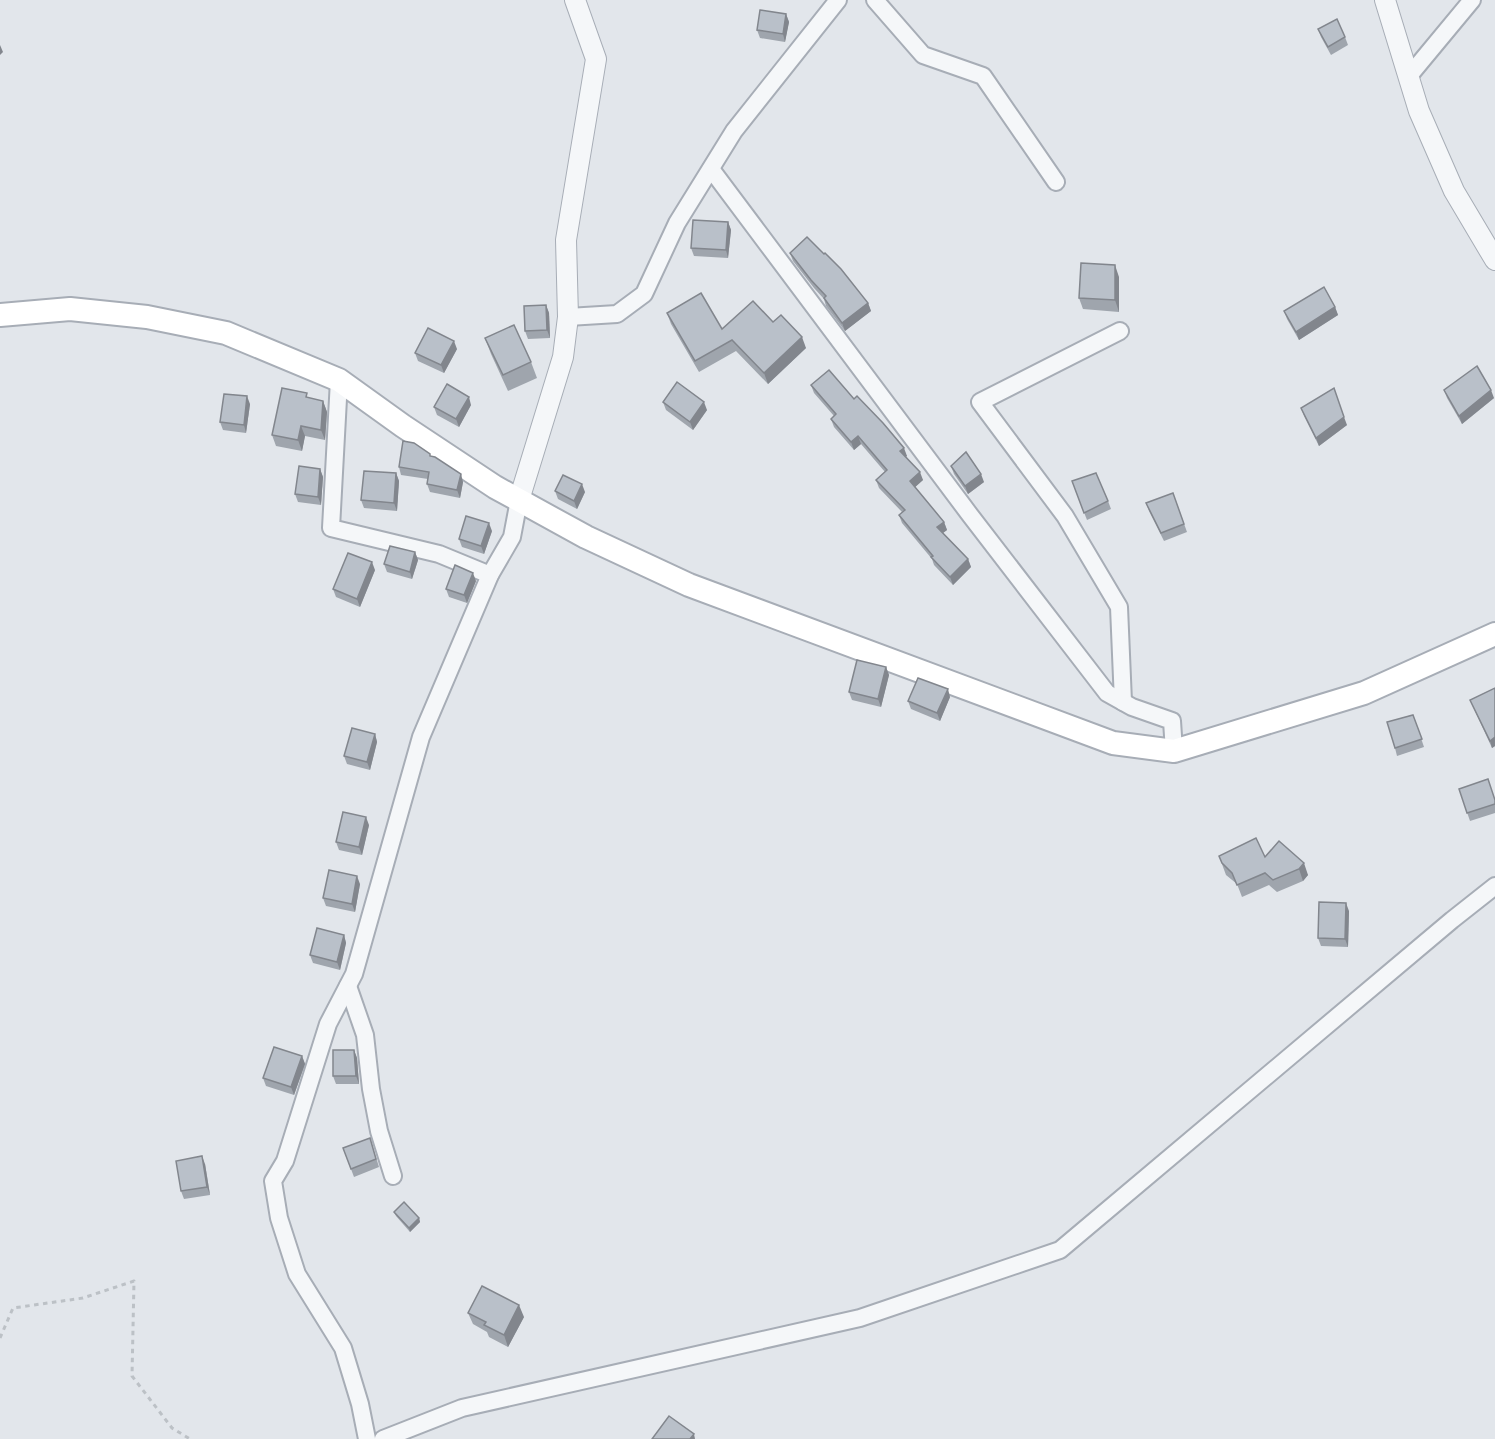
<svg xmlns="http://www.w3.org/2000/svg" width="1495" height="1439" viewBox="0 0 1495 1439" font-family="Jost,sans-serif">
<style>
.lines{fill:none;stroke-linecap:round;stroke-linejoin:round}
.minor-casing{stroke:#a7adb6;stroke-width:20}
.tertiary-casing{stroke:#a7adb6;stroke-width:22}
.secondary-casing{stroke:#a7adb6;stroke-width:26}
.path{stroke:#bcc1c6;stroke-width:3;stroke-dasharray:4.5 4.5;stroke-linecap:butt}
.minor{stroke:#f5f7f9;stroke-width:16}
.tertiary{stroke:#f5f7f9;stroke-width:20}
.secondary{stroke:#fff;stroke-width:22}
.wall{fill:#9fa5ad}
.shaded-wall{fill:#82868d}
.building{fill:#b9c0c9;stroke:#82868d;stroke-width:1.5}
</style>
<rect width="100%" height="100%" fill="#e2e6eb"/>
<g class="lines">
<g class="minor-casing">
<g id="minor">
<polyline points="875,0 923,55 983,76 1056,182"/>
<polyline points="1409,76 1472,0"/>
<polyline points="711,169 970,515 1107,693 1132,707 1172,721 1174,751"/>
<polyline points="568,317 617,314 644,294 677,223 734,131 838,0"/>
<polyline points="1120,331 980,402 1065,516 1119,607 1123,702"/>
<polyline points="339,380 331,528 439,554 490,575"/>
<polyline points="348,986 365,1035 371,1089 379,1131 393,1176"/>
<polyline points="367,1439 360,1404 343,1348 297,1274 279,1218 273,1181 285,1161 328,1024 354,974 421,737 490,575 512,537 519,500"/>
<polyline points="383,1439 462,1408 860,1318 1060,1250 1452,920 1495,886"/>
</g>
</g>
<g class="tertiary-casing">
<g id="tertiary">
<polyline points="1385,0 1419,111 1454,191 1495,260"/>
<polyline points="519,500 563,357 568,317 566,240 596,59 575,0"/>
</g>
</g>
<g class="secondary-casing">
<polyline id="secondary" points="0,315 70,309 147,317 226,333 339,380 403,426 495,487 586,537 689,585 1113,743 1174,751 1364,693 1495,634"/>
</g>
<polyline class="path" points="0,1338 13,1308 83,1298 134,1281 132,1376 172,1428 190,1439"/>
<use href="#minor" class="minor"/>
<use href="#tertiary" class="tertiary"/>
<use href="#secondary" class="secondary"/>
</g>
<g class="wall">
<polygon points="786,14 789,22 785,42 760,38 757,30"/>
<polygon points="1318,29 1345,37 1348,45 1331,55 1321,37"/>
<polygon points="728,222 731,230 728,258 694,256 691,248"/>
<polygon points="790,253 868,303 871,311 845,331 826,306 824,299 814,288 793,261"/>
<polygon points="1119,277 1119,312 1083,309 1079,298"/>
<polygon points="546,305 549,313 550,338 528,339 525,331"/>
<polygon points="1335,307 1338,315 1299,340 1287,319 1284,311"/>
<polygon points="667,313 722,329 773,322 806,348 768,384 736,351 699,372 671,324"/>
<polygon points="485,338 531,362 537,378 508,391 491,354"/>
<polygon points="457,349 444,373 418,361 415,353"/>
<polygon points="811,385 854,399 907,456 906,456 923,480 915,487 944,522 947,530 943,533 968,559 971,567 953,585 934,565 932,559 902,523 899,515 902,512 879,488 876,480 885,472 861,444 854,450 834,427 831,419 834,416 814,393"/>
<polygon points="1444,390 1494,398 1462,424 1447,398"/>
<polygon points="309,398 323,401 327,412 325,440 305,436 302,451 276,446 272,435"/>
<polygon points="663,402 707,410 693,430 666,410"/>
<polygon points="250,404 246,433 223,430 220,422"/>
<polygon points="471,405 459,427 437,415 434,407"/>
<polygon points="1301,408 1347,425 1319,446 1304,416"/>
<polygon points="431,456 463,482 460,498 430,492 427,484 428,479 401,475 399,467"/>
<polygon points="951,466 984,482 968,494 954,474"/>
<polygon points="320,469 323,477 321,505 298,502 295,494"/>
<polygon points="396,473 399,481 397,511 364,508 361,500"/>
<polygon points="1072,481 1108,501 1111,509 1087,520"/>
<polygon points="555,491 585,492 577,509 558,499"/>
<polygon points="1173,493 1187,532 1164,541 1149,511 1146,503"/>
<polygon points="492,531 484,554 462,547 459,539"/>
<polygon points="415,552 418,560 412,579 387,572 384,564"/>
<polygon points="375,570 360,607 336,597 333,589"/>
<polygon points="476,581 467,603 449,597 446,589"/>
<polygon points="886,667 889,675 881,707 852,700 849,692"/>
<polygon points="1495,688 1495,746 1492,748 1470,700"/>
<polygon points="950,697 940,721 911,709 908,701"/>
<polygon points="1413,715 1424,747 1397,756 1395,748"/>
<polygon points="375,734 377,742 370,770 347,764 344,756"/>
<polygon points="1459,789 1495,799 1495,813 1470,821"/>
<polygon points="369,825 362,855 339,850 336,842"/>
<polygon points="1279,841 1308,875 1303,881 1277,892 1269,885 1242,897 1237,884 1226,875 1219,856 1265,857"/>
<polygon points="360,884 355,912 326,906 323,898"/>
<polygon points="1349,911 1348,947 1321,946 1318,938"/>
<polygon points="344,935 346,943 340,970 313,963 310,955"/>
<polygon points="354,1050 357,1058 359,1084 336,1084 333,1076"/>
<polygon points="302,1056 305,1064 294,1095 266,1086 263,1078"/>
<polygon points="370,1138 379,1167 354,1177 343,1148"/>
<polygon points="205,1164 210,1195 184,1199 181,1191"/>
<polygon points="394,1212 419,1218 420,1222 410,1232 396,1216"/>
<polygon points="468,1313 524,1317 508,1347 489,1337 487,1332 473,1324"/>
</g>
<g class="shaded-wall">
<polygon points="786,14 789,22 785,42 783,34"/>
<polygon points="0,45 3,52 0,55"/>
<polygon points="728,222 731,230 728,258 726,250"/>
<polygon points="1115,265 1119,277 1119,312 1115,300"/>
<polygon points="868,303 871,311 845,331 842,323"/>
<polygon points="546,305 549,313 550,338 547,330"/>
<polygon points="1335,307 1338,315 1299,340 1296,332"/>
<polygon points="802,337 806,348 768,384 764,373"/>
<polygon points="454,341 457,349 444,373 441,365"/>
<polygon points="1491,390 1494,398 1462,424 1459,416"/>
<polygon points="247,396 250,404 246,433 244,425"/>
<polygon points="469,397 471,405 459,427 456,419"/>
<polygon points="323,401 327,412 325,440 321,430"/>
<polygon points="704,402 707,410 693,430 690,422"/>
<polygon points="1344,417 1347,425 1319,446 1316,438"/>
<polygon points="301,426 305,436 302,451 298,440"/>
<polygon points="858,436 861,444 854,450 851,442"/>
<polygon points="904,448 907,456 903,459 900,451"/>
<polygon points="320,469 323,477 321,505 318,497"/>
<polygon points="920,472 923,480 913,489 910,481"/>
<polygon points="396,473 399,481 397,511 394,503"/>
<polygon points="461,474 463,482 460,498 457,490"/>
<polygon points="981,474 984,482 968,494 965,486"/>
<polygon points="582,484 585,492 577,509 574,501"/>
<polygon points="944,522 947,530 940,535 937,527"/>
<polygon points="489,523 492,531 484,554 481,546"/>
<polygon points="415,552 418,560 412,579 410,572"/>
<polygon points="968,559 971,567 953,585 950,577"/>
<polygon points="372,562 375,570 360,607 357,599"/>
<polygon points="473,573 476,581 467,603 464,595"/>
<polygon points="886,667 889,675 881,707 878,699"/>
<polygon points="948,689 950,697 940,721 937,713"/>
<polygon points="375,734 377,742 370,770 367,762"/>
<polygon points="1495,737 1495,746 1492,748 1490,741"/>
<polygon points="366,817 369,825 362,855 359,847"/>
<polygon points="1304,863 1308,875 1303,881 1299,869"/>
<polygon points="357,876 360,884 355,912 352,904"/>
<polygon points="1346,903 1349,911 1348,947 1345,939"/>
<polygon points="344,935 346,943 340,970 337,962"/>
<polygon points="354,1050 357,1058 359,1084 356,1076"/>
<polygon points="302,1056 305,1064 294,1095 291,1087"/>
<polygon points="202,1156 205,1164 210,1195 207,1187"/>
<polygon points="419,1218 420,1222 410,1232 409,1228"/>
<polygon points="519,1305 524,1317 508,1347 504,1335"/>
<polygon points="694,1434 695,1439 690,1439"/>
</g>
<g class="building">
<polygon points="760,10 786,14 783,34 757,30"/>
<polygon points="1337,19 1345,37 1328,47 1318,29"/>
<polygon points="693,220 728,222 726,250 691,248"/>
<polygon points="807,237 824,254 825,253 841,269 868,303 842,323 824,298 826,296 811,280 790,253"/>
<polygon points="1081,263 1115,265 1115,300 1079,298"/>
<polygon points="1324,287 1335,307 1296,332 1284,311"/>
<polygon points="701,293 722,329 753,301 773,322 781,315 802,337 764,373 732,340 695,361 667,313"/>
<polygon points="546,305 547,330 525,331 524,306"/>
<polygon points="514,325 531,362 503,375 485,338"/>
<polygon points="428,328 454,341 441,365 415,353"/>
<polygon points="1477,366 1491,390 1459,416 1444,390"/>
<polygon points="829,370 854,399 857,396 883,423 904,448 900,451 920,472 910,481 944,522 937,527 968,559 950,577 931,557 933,556 899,515 905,510 876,480 887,470 858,436 851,442 831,419 836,414 811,385"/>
<polygon points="677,382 704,402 690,422 663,402"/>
<polygon points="447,384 469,397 456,419 434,407"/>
<polygon points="282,388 307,393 306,397 323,401 321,430 301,426 298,440 272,435"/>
<polygon points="1334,388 1344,417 1316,438 1301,408"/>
<polygon points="224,394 247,396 244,425 220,422"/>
<polygon points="403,441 414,443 430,454 430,456 435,457 461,474 457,490 427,484 429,472 399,467"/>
<polygon points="966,452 981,474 965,486 951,466"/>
<polygon points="299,466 320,469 318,497 295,494"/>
<polygon points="364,471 396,473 394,503 361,500"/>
<polygon points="1096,473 1108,501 1084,513 1072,481"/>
<polygon points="563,475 582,484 574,501 555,491"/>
<polygon points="1173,493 1184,524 1161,533 1146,503"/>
<polygon points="466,516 489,523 481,546 459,539"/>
<polygon points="390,546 415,552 410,572 384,564"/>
<polygon points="348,553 372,562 357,599 333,589"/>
<polygon points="455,565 473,573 464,595 446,589"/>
<polygon points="857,660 886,667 878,699 849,692"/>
<polygon points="918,678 948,689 937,713 908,701"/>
<polygon points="1495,688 1495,737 1490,741 1470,700"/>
<polygon points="1413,715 1422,739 1395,748 1387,722"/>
<polygon points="352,728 375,734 367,762 344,756"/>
<polygon points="1488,779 1495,800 1495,804 1467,813 1459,789"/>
<polygon points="343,812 366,817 359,847 336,842"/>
<polygon points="1256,838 1265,857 1279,841 1304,863 1299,869 1273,880 1265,873 1237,885 1232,873 1222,863 1219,856"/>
<polygon points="329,870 357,876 352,904 323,898"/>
<polygon points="1319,902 1346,903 1345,939 1318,938"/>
<polygon points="317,928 344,935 337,962 310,955"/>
<polygon points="274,1047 302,1056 291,1087 263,1078"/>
<polygon points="333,1050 354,1050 356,1076 333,1076"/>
<polygon points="370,1138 376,1159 351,1169 343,1148"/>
<polygon points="202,1156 207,1187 181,1191 176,1161"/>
<polygon points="404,1202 419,1218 409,1228 394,1212"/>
<polygon points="482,1286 519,1305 504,1335 484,1325 486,1322 468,1313"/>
<polygon points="669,1416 694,1434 690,1439 652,1439"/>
</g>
</svg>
